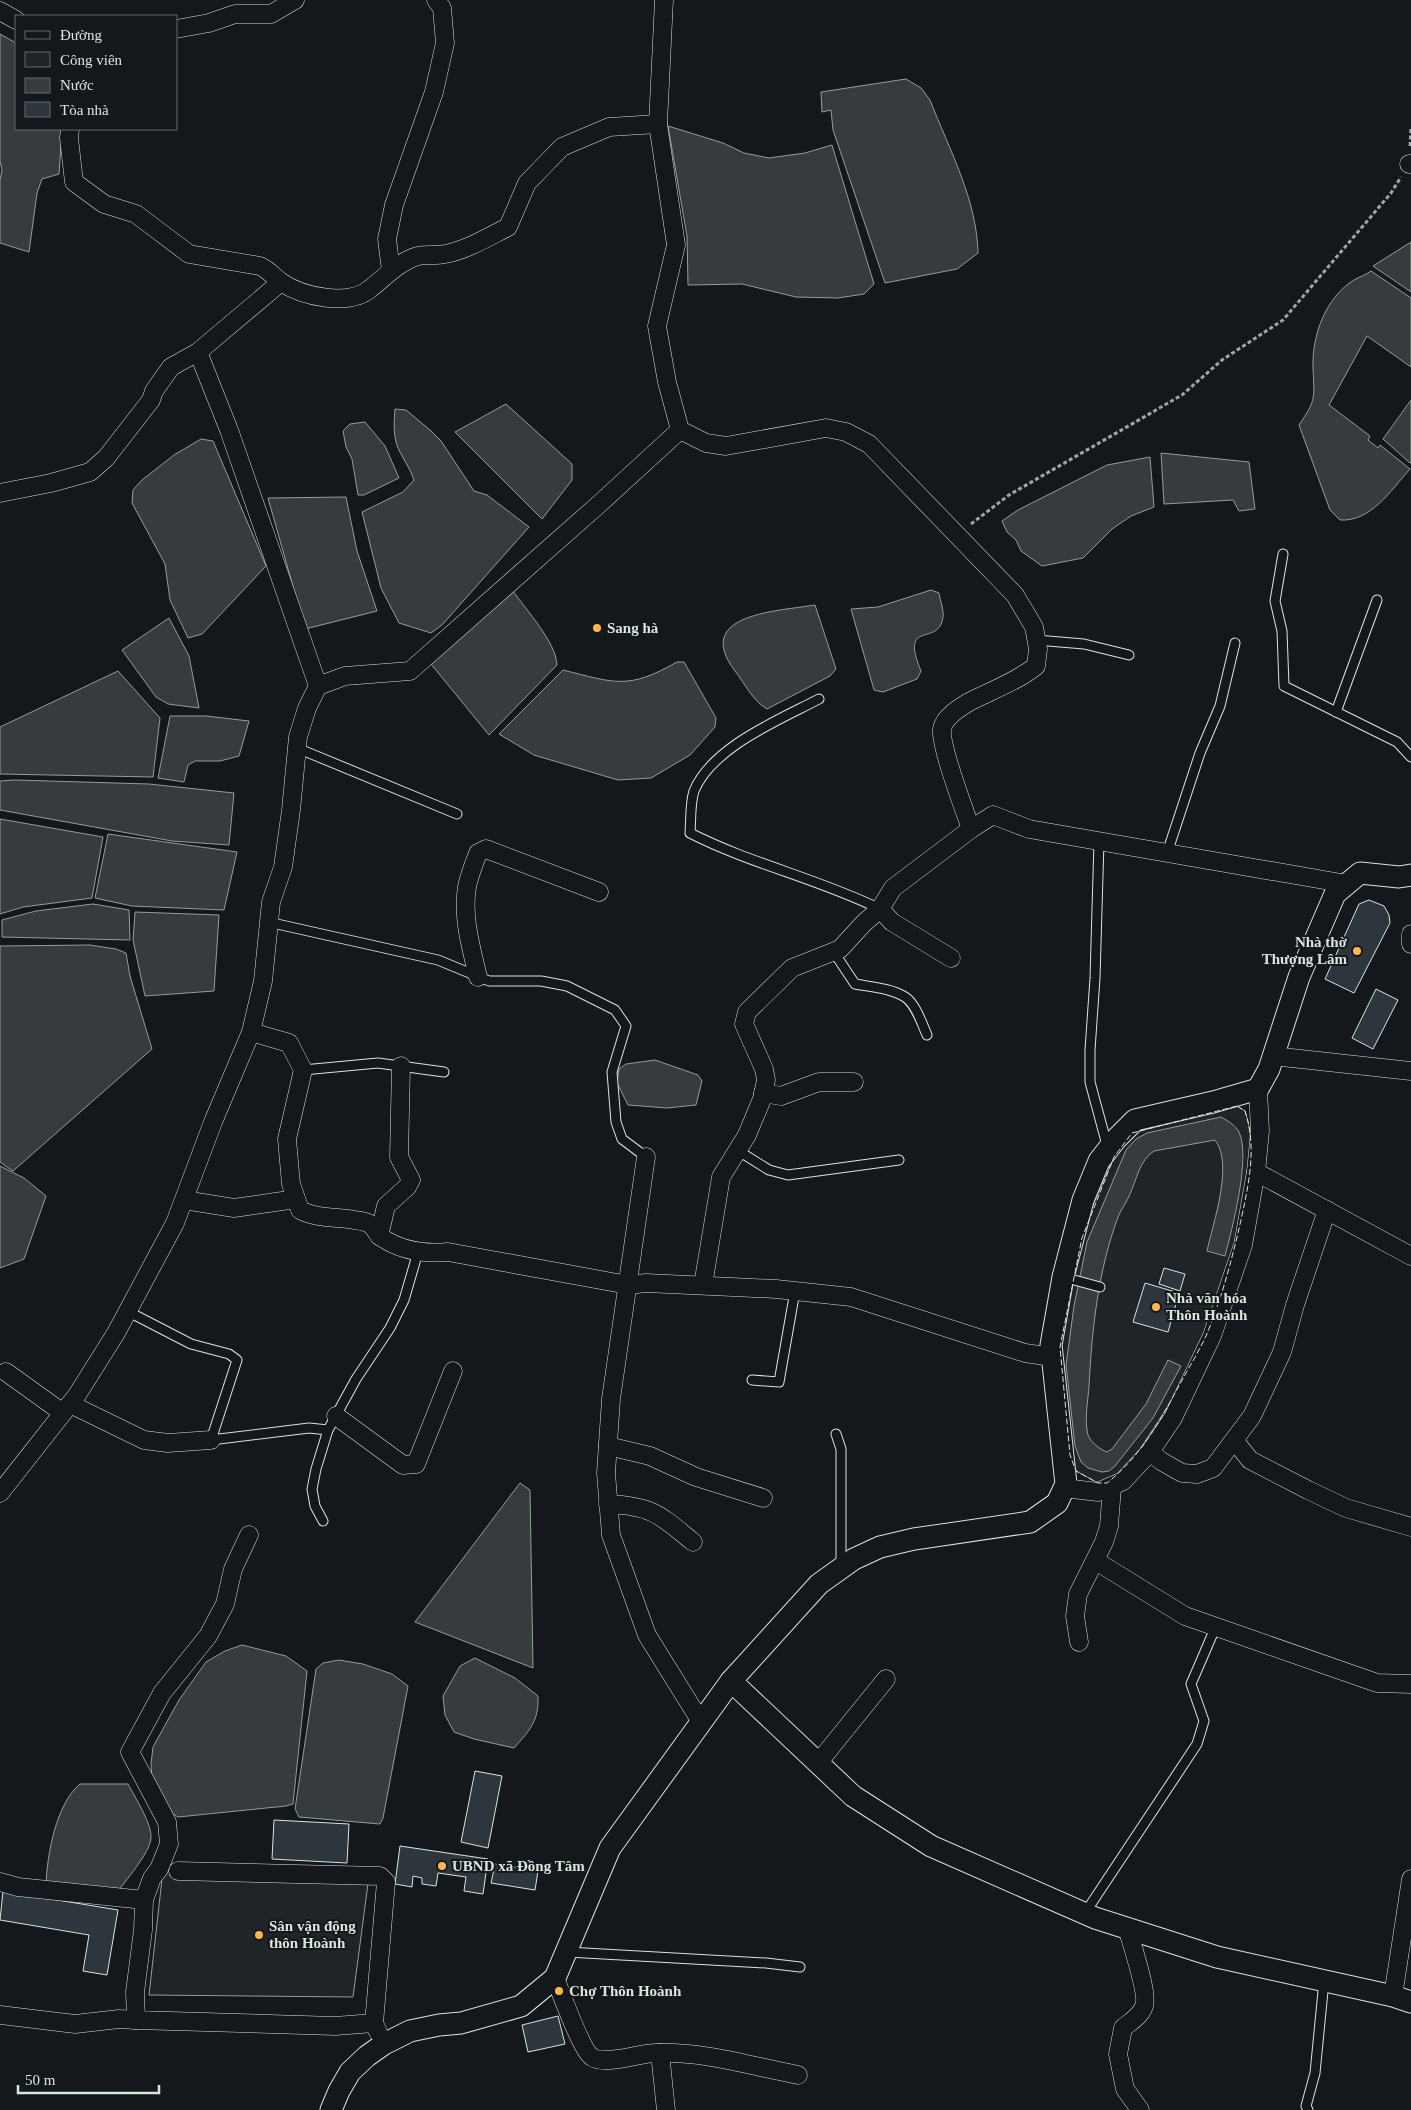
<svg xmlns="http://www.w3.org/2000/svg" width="1411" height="2110" viewBox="0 0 1411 2110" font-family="'Times New Roman',serif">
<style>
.green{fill:#202428;stroke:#939e99}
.water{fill:#363b3e;stroke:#939e99}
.building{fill:#2c363c;stroke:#d8e6dc}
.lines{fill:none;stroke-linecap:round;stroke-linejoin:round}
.service-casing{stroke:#d8e6dc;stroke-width:11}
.minor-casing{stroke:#d8e6dc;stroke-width:19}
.tertiary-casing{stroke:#d8e6dc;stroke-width:23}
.path{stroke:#9da8a2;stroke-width:3;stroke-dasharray:4 2.5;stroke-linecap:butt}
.service{stroke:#14181c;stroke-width:9}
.minor{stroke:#14181c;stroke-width:18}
.tertiary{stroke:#14181c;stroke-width:21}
.fence{stroke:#d8e6dc;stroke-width:1;stroke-dasharray:6 2.5;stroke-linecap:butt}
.poi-dot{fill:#ffb74d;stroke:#14181c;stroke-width:2}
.labels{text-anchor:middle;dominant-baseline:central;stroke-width:4;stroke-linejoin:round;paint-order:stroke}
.poi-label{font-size:15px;font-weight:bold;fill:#d8e6dc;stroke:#14181c;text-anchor:start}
</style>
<rect width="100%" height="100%" fill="#14181c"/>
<g class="green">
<path d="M1237,1106L1245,1111C1257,1147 1249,1183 1241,1220C1224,1296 1196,1367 1151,1432C1141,1447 1133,1463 1118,1474C1113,1478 1104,1480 1098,1483L1076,1471L1070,1455L1060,1347L1078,1253L1091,1210L1114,1157L1132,1133Z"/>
<polygon points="163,1870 369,1876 353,1997 149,1995"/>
</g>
<g class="water">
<polygon points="0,34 16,43 16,129 62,129 59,174 42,179 37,193 29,252 0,243 0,180 2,170 0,161"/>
<path d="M906,79L921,88L930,100C949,149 977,200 978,253L957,269L885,283L833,130L831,110L822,112L821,92Z"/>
<polygon points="668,126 723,143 744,153 769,158 805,153 832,145 874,284 864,294 838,298 796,297 742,284 688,285 687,236"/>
<polygon points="1411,242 1411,292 1373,266"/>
<path d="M1371,271L1411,298V367L1367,336L1329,405L1370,436L1368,440L1378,448L1380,445L1410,469C1391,490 1371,522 1340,520L1330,510L1299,425C1317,399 1314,398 1313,367C1312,335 1326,297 1354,280C1359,277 1366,275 1371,271Z"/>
<polygon points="1411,400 1411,463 1410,463 1383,439"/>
<polygon points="506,404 572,464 572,480 542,519 455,432"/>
<path d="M395,409L406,410L430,430L441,441L474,491L487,495L529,527L442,625L431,633L399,623L381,588L362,512L403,492L414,480C410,468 403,459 398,448C393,436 394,422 395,409Z"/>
<polygon points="365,422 385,446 399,478 364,495 358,495 352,459 346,447 343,431 350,424"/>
<polygon points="201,439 213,441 266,566 202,634 188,638 170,600 165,564 132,503 133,490 142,480 174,455"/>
<polygon points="1161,453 1249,462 1255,509 1239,511 1233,500 1164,504"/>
<polygon points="1150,457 1154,507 1131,516 1112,529 1083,558 1042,566 1021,551 1016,540 1007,532 1002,521 1018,510 1107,465"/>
<polygon points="346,497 357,551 377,611 305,629 268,498"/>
<path d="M931,590L939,593C940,600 944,610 943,617C939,648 899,618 921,671L917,679L883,692L874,690L851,609L878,607Z"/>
<path d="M513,591C526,610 556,642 557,665L489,735L431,664Z"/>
<path d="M815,605L836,669L830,676L767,709C753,701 745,684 735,671C691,613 781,611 815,605Z"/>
<polygon points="169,618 189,656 199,708 168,704 156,697 122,650"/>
<path d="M677,662H684L716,718L715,727L690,755L651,778L618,780L534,755L499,734L563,670C615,683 628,690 677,662Z"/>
<polygon points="118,671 160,718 153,777 0,774 0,727"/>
<polygon points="170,716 206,716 249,721 239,756 220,761 195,761 188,765 184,782 158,778"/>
<polygon points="15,780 149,784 234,793 229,845 172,841 0,810 0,781"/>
<polygon points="0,819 103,837 92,898 23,907 0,914"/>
<polygon points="108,834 237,852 224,910 132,906 95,898"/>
<polygon points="93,904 129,910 130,940 2,937 2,920 36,911"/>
<polygon points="135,912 219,915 214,991 145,996 133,940"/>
<polygon points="90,945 116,949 126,953 130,976 152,1049 13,1171 0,1162 0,946"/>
<polygon points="655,1060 698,1075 702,1081 696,1105 667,1108 628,1105 617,1083 619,1069 626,1064"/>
<path d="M1221,1117C1228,1121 1235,1125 1239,1132C1251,1157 1232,1229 1225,1256L1207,1251C1213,1223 1234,1164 1215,1140L1154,1151C1139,1161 1137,1179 1130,1194C1127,1202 1121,1209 1118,1217C1098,1271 1092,1329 1089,1386C1088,1401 1084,1420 1088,1435C1090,1442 1101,1450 1107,1452L1112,1449L1146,1404L1168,1360L1181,1366L1153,1418L1115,1466L1109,1471L1102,1472L1088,1468L1081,1462L1075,1446L1066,1365L1074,1306L1087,1242L1126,1150L1136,1139L1147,1133Z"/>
<polygon points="0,1166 24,1178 46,1196 24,1259 0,1268"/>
<polygon points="520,1483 530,1490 533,1668 415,1622"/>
<polygon points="242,1645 286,1656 307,1671 293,1804 286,1806 178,1817 170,1812 152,1780 151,1764 153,1747 179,1700 206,1662 225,1651"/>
<path d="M475,1658L515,1678L538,1696C539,1721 530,1730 514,1748L474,1739L454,1732L445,1715L443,1696L460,1666Z"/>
<polygon points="339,1660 363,1664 392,1674 408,1686 383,1818 380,1824 299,1817 295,1809 316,1669 323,1663"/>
<path d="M80,1784H128C135,1797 152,1824 151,1838C150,1853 125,1881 116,1894L46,1885C47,1855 56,1804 80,1784Z"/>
</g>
<g class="building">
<polygon points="1369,900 1384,906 1389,915 1390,923 1354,993 1325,979 1359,904"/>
<polygon points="1376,989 1398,1000 1373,1049 1352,1038"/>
<polygon points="1164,1268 1185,1274 1180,1291 1159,1284"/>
<polygon points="1145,1283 1179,1293 1168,1332 1133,1322"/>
<polygon points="475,1771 502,1776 488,1848 461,1842"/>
<polygon points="274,1820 349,1824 347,1863 272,1859"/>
<polygon points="400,1846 488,1859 483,1894 464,1891 466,1877 438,1873 436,1886 422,1884 422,1878 413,1876 412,1887 395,1884"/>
<polygon points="495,1864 538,1871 535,1890 491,1883"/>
<polygon points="3,1891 118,1910 107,1975 83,1971 89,1935 0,1920"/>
<polygon points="558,2016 565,2044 528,2052 522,2025"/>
</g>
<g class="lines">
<g class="service-casing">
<g id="service">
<polyline points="1283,554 1275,601 1282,631 1284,686 1397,742 1411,757"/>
<polyline points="1036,640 1084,644 1129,655"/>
<path d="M819,699C779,720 712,747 694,791C690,803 691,820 690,833C751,864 819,879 880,909"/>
<polyline points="1336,712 1377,600"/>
<polyline points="297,748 457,814"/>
<polyline points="1099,841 1095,978 1090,1050 1090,1082 1107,1145"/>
<polyline points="1167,853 1200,753 1220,706 1235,643"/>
<polyline points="268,922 438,960 489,981 541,981 567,986 615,1010 626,1026 612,1072 616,1122 622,1139 646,1157"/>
<path d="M833,951L855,984C871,987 891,988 905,997C916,1004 922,1024 927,1035"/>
<polyline points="303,1070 378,1063 444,1072"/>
<polyline points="737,1150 769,1170 788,1175 899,1160"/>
<polyline points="1063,1277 1100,1287"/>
<polyline points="127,1311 191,1344 229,1354 237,1360 211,1440 309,1428 328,1430"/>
<polyline points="752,1380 779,1382 795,1291"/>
<polyline points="836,1434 841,1449 841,1566"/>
<polyline points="323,1521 315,1506 312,1489 316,1469 328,1430 356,1379 390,1328 404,1300 418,1252"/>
<polyline points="1085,1913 1197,1744 1204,1721 1191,1684 1216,1626"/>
<polyline points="567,1952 766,1963 800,1967"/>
<polyline points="1308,2110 1306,2106 1315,2073 1324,1981"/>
</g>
</g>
<g class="minor-casing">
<g id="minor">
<path d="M664,0L658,124L676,245L657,326L667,382L680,430L706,443L726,446L826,428L846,432L869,444L1015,595L1034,627L1038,649L1036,666C1016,682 992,690 969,702C959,708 944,717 942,729C940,746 964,809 971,829"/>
<polyline points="0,11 16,20"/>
<polyline points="176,29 209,23 235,14 271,14 295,0"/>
<path d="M70,129L69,138L74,182L104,204L136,214L189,254L260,266C269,270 274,277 281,282C303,297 350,307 371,288C385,277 400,261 418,256C427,254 436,256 445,254C467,250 488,237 508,227L527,183L562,147L609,127L658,124"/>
<polyline points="1409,164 1411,164"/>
<polyline points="391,271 387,239 394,205 434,92 445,43 442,8 436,0"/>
<polyline points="198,352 229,430 318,686"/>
<polyline points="0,493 51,483 90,472 106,458 151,400 154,391 171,367 198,352 281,282"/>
<polyline points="880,909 892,922 951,958"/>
<polyline points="1411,934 1411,944"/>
<path d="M478,977C471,947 462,917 467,887C469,876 474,864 478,853L486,849L599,892"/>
<path d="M251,1032L289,1043L303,1070L287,1139L291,1184L300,1210C319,1220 344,1216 365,1222C375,1224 374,1232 381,1237C401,1251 425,1254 448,1252L628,1285L646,1283L776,1289L851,1297L1025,1353L1052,1357"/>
<polyline points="1273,1056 1411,1071"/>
<polyline points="763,1093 781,1096 819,1082 854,1082"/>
<polyline points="646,1157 611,1399 606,1473 611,1535 647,1635 701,1722"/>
<polyline points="1256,1172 1411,1256"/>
<polyline points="184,1200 234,1208 296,1199"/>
<polyline points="379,1236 386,1206 407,1187 411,1180 399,1157 401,1066"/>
<polyline points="703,1285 721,1177 747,1135 762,1099 766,1080 764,1069 744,1024 747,1012 792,968 840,949 864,923 880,909 893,888 971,829 993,815 1029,829 1347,884"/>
<polyline points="6,1372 63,1413"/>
<polyline points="70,1404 144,1440 168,1443 211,1440"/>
<polyline points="336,1416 403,1465 416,1464 453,1371"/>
<polyline points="1234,1440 1250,1460 1308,1490 1346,1508 1411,1527"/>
<polyline points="608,1446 650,1456 696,1477 763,1498"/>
<polyline points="1150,1452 1161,1461 1182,1473 1197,1474 1213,1468 1252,1416 1282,1352 1295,1305 1327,1210"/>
<polyline points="1064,1488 1098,1492 1123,1481 1150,1452 1173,1418 1212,1336 1243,1245 1256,1172 1260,1131 1258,1089"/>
<polyline points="0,1493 77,1395 116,1333 175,1223 213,1122 251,1032 263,981 271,902 283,867 291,810 298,737 307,708 318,686 345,676 410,671 597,506 680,430"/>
<path d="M608,1504C653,1506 660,1515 693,1542"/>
<polyline points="249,1535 233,1569 225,1604 208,1636 162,1693 130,1752 167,1822 169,1844 159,1869 152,1878 144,1900 143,1930 135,1992 136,2020 335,2026 374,2023"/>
<polyline points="1096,1561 1185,1616 1377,1683 1411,1684"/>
<polyline points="1079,1642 1075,1616 1078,1594 1104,1542 1109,1526 1112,1487"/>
<polyline points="818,1763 886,1679"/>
<polyline points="178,1871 380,1876 386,1882 374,2023 378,2032"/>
<polyline points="0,1882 18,1887 144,1900"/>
<path d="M1127,1927C1131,1942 1149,1995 1144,2006C1141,2016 1130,2022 1123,2028L1118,2054L1125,2089L1140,2110"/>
<path d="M555,1978C561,1993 582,2051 592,2057C605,2066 640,2053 655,2053C703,2051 751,2066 798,2075"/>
<polyline points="1393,1996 1411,1879"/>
<polyline points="0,2015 75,2024 119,2019 136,2020"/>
<polyline points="660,2053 666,2110"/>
</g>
</g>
<g class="tertiary-casing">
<g id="tertiary">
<polyline points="731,1681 853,1796 931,1846 1095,1918 1217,1957 1393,1996 1411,2002"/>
<polyline points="331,2110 339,2091 350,2072 367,2056 384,2044 410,2031 439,2025 461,2023 521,2006 555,1978 610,1848 731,1681 819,1584 854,1559 880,1547 914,1539 1030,1522 1057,1503 1066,1484 1051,1345 1063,1277 1083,1200 1099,1161 1116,1139 1135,1120 1213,1102 1258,1089 1269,1069 1299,977 1335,894 1360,873 1399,877 1411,875"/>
</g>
</g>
<g class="path">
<polyline points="1410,146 1411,127"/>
<polyline points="971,524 1009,495 1182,395 1222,360 1283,320 1391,193 1401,177"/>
</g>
<use href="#service" class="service"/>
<use href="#minor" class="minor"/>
<use href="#tertiary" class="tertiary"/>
<path class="fence" d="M1237,1106L1245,1111C1257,1147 1249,1183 1241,1220C1232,1259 1222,1298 1206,1336C1197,1355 1185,1374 1175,1393C1157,1427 1137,1459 1107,1483H1098L1076,1471L1070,1455L1060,1347L1082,1238L1114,1157L1132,1133Z"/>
</g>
<g class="poi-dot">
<circle cx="597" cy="628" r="5"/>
<circle cx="1357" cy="951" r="5"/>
<circle cx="1156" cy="1307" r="5"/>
<circle cx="442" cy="1866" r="5"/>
<circle cx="259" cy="1935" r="5"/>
<circle cx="559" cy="1991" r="5"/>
</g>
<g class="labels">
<g class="poi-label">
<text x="607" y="628">Sang hà</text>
<text x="1347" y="942" text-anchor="end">Nhà thờ<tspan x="1347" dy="17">Thượng Lâm</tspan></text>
<text x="1166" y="1298">Nhà văn hóa<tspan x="1166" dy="17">Thôn Hoành</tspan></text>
<text x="452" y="1866">UBND xã Đồng Tâm</text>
<text x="269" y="1926">Sân vận động<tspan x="269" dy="17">thôn Hoành</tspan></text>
<text x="569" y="1991">Chợ Thôn Hoành</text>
</g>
</g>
<rect x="15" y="15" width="162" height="115" fill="#14181c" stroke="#626a69"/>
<rect x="25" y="31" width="25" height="8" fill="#14181c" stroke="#626a69"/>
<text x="60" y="40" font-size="15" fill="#d8e6dc">Đường</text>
<rect x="25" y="52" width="25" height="15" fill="#202428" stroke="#626a69"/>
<text x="60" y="65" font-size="15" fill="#d8e6dc">Công viên</text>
<rect x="25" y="78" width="25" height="15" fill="#363b3e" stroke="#626a69"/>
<text x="60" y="90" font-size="15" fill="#d8e6dc">Nước</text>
<rect x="25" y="102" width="25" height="15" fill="#2c363c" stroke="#626a69"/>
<text x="60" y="115" font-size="15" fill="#d8e6dc">Tòa nhà</text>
<path d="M18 2085v8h141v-8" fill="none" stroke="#d8e6dc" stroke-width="2.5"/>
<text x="25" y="2085" font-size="15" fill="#d8e6dc" stroke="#14181c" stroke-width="4" paint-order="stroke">50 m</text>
</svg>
